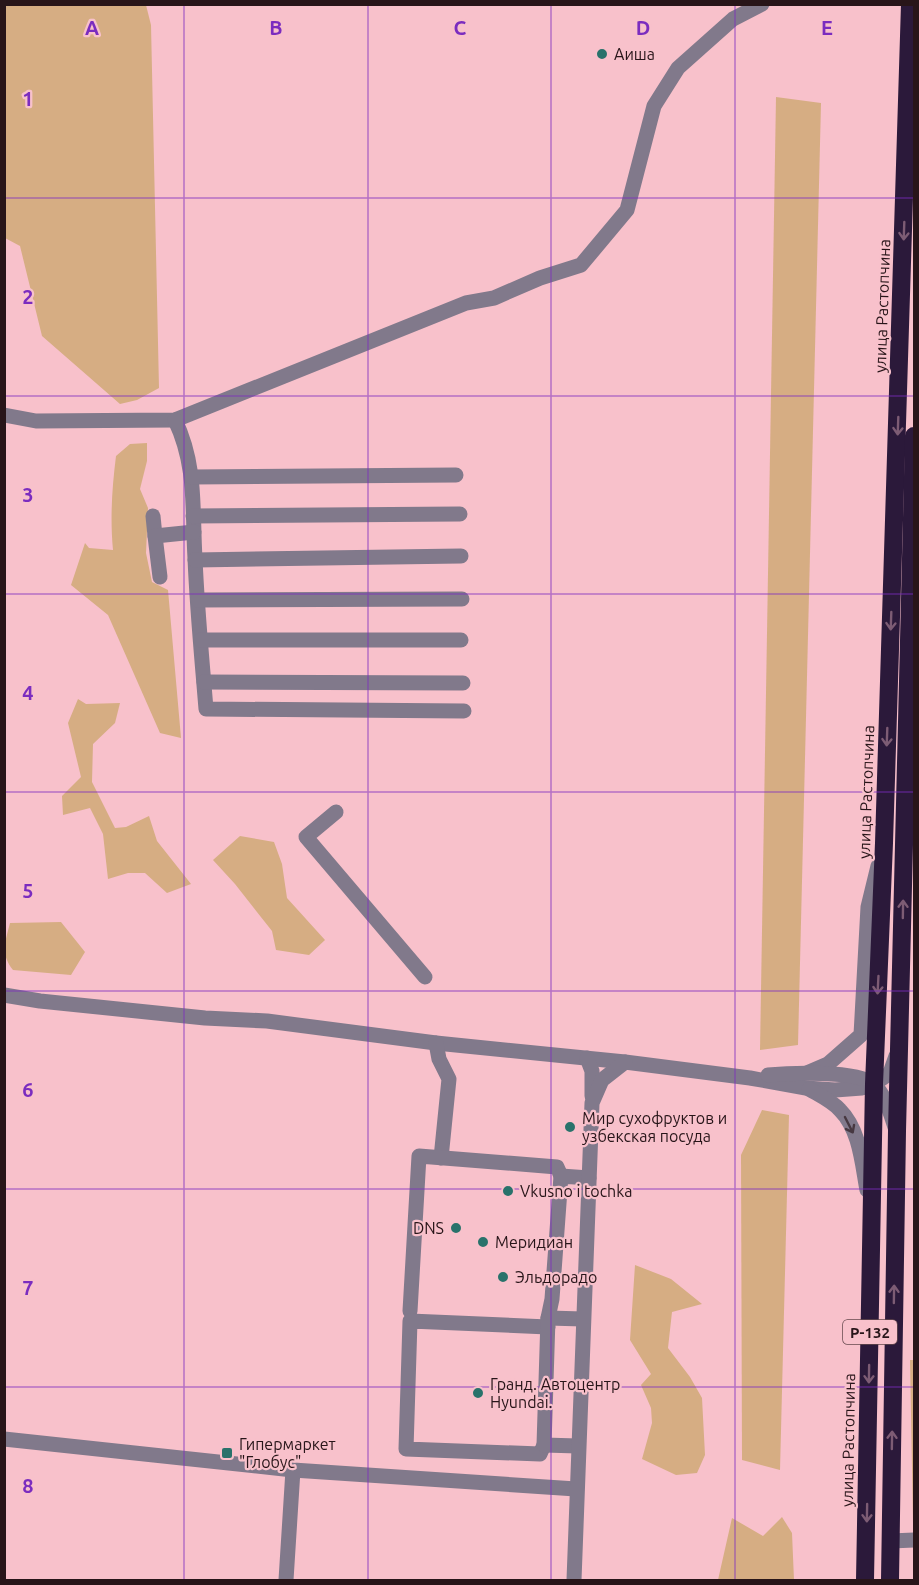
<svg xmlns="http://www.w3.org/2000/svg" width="919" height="1585" viewBox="0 0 919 1585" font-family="Ubuntu,sans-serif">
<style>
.green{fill:#d6ad83}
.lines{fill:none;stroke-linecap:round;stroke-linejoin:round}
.minor{stroke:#81798b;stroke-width:15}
.highway{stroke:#2b193a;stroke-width:18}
.oneway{stroke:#7d5c74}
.oneway2{stroke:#473841}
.grid{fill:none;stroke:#7b2cbf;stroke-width:1.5;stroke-opacity:0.55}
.poi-dot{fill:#29726b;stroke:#f8c1cb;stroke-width:2}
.labels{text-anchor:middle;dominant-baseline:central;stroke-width:4.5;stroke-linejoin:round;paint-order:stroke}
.shield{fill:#f8c1cb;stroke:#66494e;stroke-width:1.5}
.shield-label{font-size:15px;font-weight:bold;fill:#281519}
.poi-label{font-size:16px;fill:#281519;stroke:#f8c1cb;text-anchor:start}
.street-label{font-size:16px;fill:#281519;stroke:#f8c1cb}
.grid-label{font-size:20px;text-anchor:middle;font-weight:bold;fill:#7b2cbf;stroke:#f8c1cb;stroke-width:4.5;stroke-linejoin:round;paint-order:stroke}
</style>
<rect width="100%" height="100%" fill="#f8c1cb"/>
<g class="green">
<polygon points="16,5 146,5 151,25 159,388 137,400 120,404 42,336 20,246 5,238 5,5 9,6"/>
<polygon points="776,97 821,103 798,1045 760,1050"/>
<path d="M147,443V461L140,489L148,508L146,553L152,582L168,590L181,738L160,733L108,615L71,585L85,543L89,548L113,550C110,518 112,488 116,456L130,444Z"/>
<polygon points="78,699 86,704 120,703 115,723 93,744 92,782 115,828 126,827 149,816 157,841 191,884 167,893 145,873 128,873 108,879 103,834 90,808 63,815 62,796 81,777 68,723"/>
<polygon points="240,836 274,842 282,864 287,898 325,940 309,955 276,950 272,931 235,884 213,860"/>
<path d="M61,922L85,952L71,975L13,970C0,953 5,943 10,923Z"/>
<polygon points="762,1110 789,1115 780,1470 742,1460 741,1155"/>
<polygon points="635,1265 671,1279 702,1304 672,1312 668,1348 690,1377 702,1398 705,1455 697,1473 676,1475 642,1459 652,1423 651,1408 641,1385 651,1374 630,1340"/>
<polygon points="910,1360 914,1360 914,1523 913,1523"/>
<polygon points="782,1517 792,1533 794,1580 718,1580 732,1518 763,1536"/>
</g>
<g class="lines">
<g class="minor">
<polyline points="4,415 36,421 175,420 466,303 494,298 540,278 581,265 627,210 654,106 678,68 733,19 762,4"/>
<path d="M175,420C197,466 192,509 195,558C197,609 202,659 206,709L464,711"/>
<polyline points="192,477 456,475"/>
<polyline points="153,516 155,536"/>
<polyline points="193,516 460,514"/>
<polyline points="195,560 461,556"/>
<polyline points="160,577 155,536 194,532"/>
<polyline points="198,600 462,599"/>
<polyline points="201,640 461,640"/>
<polyline points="204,682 463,683"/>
<polyline points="336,812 306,837 425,977"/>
<polyline points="4,995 40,1001 205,1018 267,1021 436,1043 625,1062 750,1078 806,1088 835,1090 862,1088 874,1084 890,1073 896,1056"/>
<polyline points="436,1043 439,1059 449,1079 441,1158"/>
<polyline points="587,1058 592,1071 592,1096"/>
<polyline points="807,1073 828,1064 861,1035 868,907 878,866"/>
<path d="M768,1075C789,1073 857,1070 873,1084C886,1095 891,1116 896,1130"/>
<path d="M809,1089C819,1095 832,1101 840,1110C860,1130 862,1164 867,1190"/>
<polyline points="410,1311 419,1156 557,1167 561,1176"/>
<polyline points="548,1318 552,1299 561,1176 589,1178"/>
<polyline points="4,1439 293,1470 576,1489"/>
<polyline points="544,1445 540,1454 406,1449 410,1321 548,1327"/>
<polyline points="578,1446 544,1445 548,1318 583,1319"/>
<polyline points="891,1541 914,1540"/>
<polyline points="286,1580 293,1470"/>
<polyline points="574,1580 592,1103 602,1080 625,1062"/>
</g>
<g class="highway">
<polyline points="865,1580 874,1084 884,843 910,4"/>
<polyline points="890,1580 897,1131 914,436"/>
</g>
</g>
<defs><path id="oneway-shaft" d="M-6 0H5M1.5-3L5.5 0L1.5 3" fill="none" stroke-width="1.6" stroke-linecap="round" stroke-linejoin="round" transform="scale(1.5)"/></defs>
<g class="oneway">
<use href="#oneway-shaft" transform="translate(904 231) rotate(92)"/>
<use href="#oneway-shaft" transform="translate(898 426) rotate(92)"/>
<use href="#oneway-shaft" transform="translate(891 621) rotate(92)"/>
<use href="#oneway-shaft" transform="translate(887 737) rotate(92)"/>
<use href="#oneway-shaft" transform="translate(903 909) rotate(-89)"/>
<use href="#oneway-shaft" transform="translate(878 985) rotate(93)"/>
<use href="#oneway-shaft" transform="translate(894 1294) rotate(-89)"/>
<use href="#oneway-shaft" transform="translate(869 1374) rotate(91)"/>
<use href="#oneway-shaft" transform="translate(892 1440) rotate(-89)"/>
<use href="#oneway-shaft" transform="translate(867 1513) rotate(91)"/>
</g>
<use class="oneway2" href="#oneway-shaft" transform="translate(849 1125) rotate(63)"/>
<path class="grid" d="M184,4V1580M368,4V1580M551,4V1580M735,4V1580M4,198H914M4,396H914M4,594H914M4,792H914M4,991H914M4,1189H914M4,1387H914"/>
<g class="poi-dot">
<circle cx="602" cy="54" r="6"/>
<circle cx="570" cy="1127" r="6"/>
<circle cx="508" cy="1191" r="6"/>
<circle cx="456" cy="1228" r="6"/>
<circle cx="483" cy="1242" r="6"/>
<circle cx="503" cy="1277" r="6"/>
<circle cx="478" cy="1393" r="6"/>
<rect x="221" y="1447" width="12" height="12" rx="3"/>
</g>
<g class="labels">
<rect class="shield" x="843" y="1320" width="54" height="24" rx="4.5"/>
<g class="shield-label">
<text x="870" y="1332">Р-132</text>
</g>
<g class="poi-label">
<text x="614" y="54">Аиша</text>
<text x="582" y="1118">Мир сухофруктов и<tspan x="582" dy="18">узбекская посуда</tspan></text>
<text x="520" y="1191">Vkusno i tochka</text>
<text x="444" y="1228" text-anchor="end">DNS</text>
<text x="495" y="1242">Меридиан</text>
<text x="515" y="1277">Эльдорадо</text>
<text x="490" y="1384">Гранд. Автоцентр<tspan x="490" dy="18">Hyundai.</tspan></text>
<text x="239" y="1444">Гипермаркет<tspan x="239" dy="18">"Глобус"</tspan></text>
</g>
<g class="street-label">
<text transform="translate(882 306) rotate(-88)">улица Растопчина</text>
<text transform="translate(866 792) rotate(-88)">улица Растопчина</text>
<text transform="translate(848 1440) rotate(-89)">улица Растопчина</text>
</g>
</g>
<g class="grid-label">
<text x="92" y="35">A</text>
<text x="276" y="35">B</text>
<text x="460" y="35">C</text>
<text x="643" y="35">D</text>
<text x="827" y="35">E</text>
<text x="28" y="106">1</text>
<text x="28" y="304">2</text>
<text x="28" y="502">3</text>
<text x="28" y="700">4</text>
<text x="28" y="898">5</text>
<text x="28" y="1097">6</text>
<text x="28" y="1295">7</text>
<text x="28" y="1493">8</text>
</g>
<rect width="919" height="1585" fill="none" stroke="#281519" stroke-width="12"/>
</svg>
